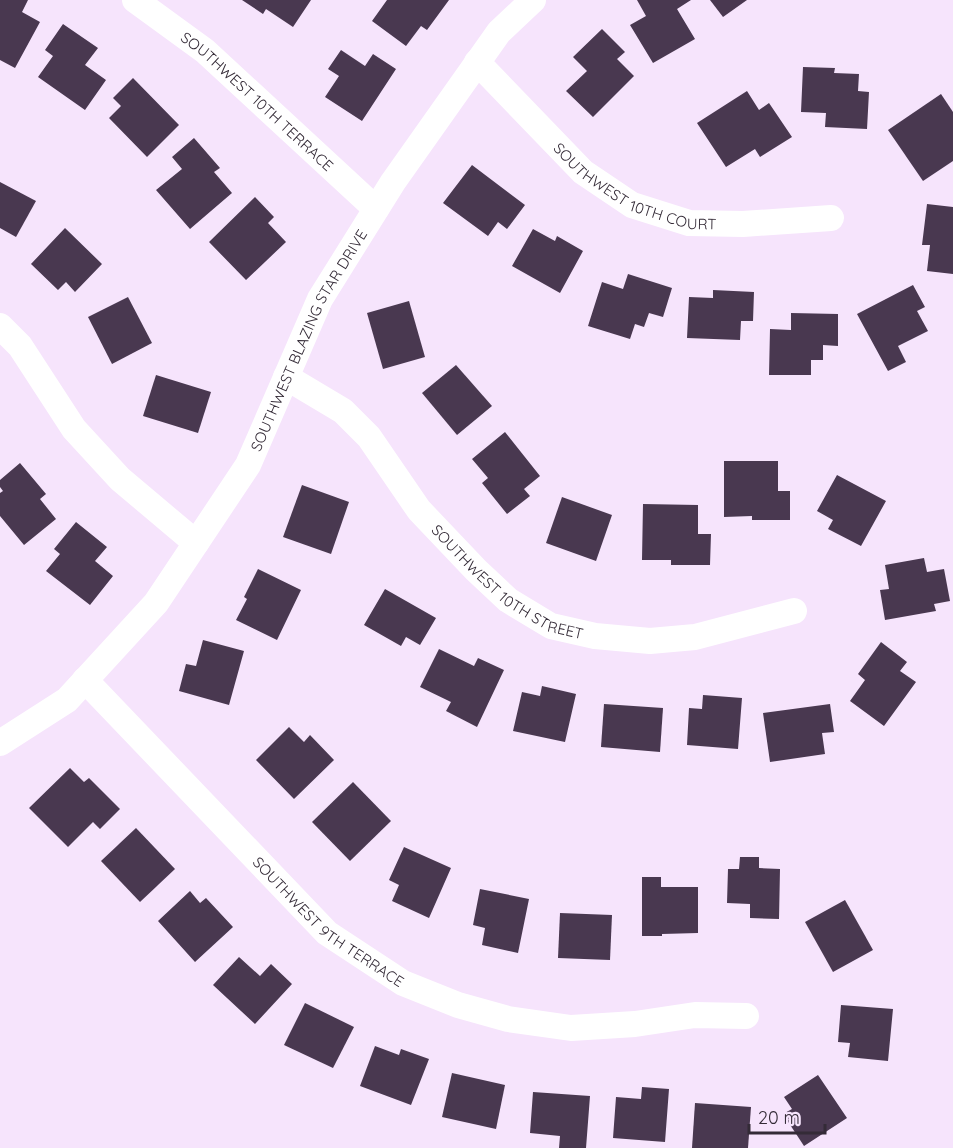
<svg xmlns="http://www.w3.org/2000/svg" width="953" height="1148" viewBox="0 0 953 1148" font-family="Quicksand,sans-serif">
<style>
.building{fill:#493850}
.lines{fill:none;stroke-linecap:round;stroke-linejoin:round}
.street{stroke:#fff;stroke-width:26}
.labels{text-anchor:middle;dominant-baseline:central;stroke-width:6;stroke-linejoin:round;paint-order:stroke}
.street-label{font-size:15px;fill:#342b37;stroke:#f6e4fc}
</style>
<rect width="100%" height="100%" fill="#f6e4fc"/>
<g class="building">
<polygon points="0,0 28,0 22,12 40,22 15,68 0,60"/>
<polygon points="242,0 311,0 293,27 266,9 263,14"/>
<polygon points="387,0 449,0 427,30 421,26 406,46 372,21"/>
<polygon points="637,0 691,0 677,9 695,39 653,63 630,25 646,16"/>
<polygon points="710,0 747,0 723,17"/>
<polygon points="63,24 98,48 85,65 106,80 85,110 38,77 53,56 45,50"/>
<polygon points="602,29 625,52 617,59 634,76 593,117 566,91 587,71 573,57"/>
<polygon points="341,50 365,66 373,54 396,69 362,121 325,97 339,76 328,69"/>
<polygon points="803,67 835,68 834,73 859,74 858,91 869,92 867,129 825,127 826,113 801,112"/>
<polygon points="133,78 179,125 147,157 109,118 121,106 113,98"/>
<polygon points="747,91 759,110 769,103 792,137 760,157 755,149 726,167 697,123"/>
<polygon points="941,94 953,112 953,161 923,181 888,130"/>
<polygon points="194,138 220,168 214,172 232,193 190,229 156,190 182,169 172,157"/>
<polygon points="472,165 525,205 507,229 498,222 488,236 443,203"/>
<polygon points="0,182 36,201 16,237 0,228"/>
<polygon points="255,197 274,217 268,223 286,242 246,280 209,242"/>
<polygon points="927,204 953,207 953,274 927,271 930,245 922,245"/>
<polygon points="65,228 102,264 75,292 66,282 58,290 31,264"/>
<polygon points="533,229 555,241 557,236 583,251 560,293 512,266"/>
<polygon points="628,274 672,288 663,317 649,313 644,327 635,324 630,339 588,326 602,282 623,289"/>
<polygon points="913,285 925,307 917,311 928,331 898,346 906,362 888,371 857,314"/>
<polygon points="713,290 754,292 753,321 741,321 740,340 687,338 689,297 713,298"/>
<polygon points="128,297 152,343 112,364 88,317"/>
<polygon points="409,301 425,357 383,369 367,313"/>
<polygon points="791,313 838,314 838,346 823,345 823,360 811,360 811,375 769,375 770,329 791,330"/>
<polygon points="456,365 492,406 457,435 422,393"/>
<polygon points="156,375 211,392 198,433 143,416"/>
<polygon points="505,432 540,476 524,489 530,496 507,514 482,483 488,478 472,459"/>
<polygon points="724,461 778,461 778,491 790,491 790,520 752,520 752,516 724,517"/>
<polygon points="20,463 46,494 40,499 56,519 24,545 0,516 0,493 3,491 0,487 0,480"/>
<polygon points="837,475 886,501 861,546 828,529 833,520 817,511"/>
<polygon points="302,485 349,502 331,554 283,537"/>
<polygon points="562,497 612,515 596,561 546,543"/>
<polygon points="643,504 698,505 698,534 711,534 710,565 671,565 671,560 642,560"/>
<polygon points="76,522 107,547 95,561 113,576 90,605 46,571 60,554 54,549"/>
<polygon points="924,558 927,572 944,569 950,601 934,604 936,611 885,620 880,590 889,589 885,565"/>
<polygon points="258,569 301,590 277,640 236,620 247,599 244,597"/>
<polygon points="385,589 436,618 420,645 406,637 401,646 364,625"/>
<polygon points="203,640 244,651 229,705 179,691 186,664 196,666"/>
<polygon points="881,642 907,662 900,671 916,682 884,726 850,701 865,680 858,674"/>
<polygon points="439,649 474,666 478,658 504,670 477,727 446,711 451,702 420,687"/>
<polygon points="542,686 576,694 565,742 513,731 522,692 540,696"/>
<polygon points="703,695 742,698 738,749 687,745 689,708 702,709"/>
<polygon points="604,704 663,708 660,752 601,747"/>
<polygon points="830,704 834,732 822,733 825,754 770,762 763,713"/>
<polygon points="289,727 304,742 310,735 334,760 294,799 256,760"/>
<polygon points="70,768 84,782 89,778 120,809 100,829 93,822 68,847 29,808"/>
<polygon points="353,782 391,821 350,861 312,822"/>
<polygon points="136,828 175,869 140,902 101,861"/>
<polygon points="404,847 451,868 429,918 392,901 399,885 389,880"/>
<polygon points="740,857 759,857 759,868 780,869 779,919 750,918 750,904 727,903 728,869 739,869"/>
<polygon points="642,877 661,877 661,887 698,887 698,933 662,934 662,936 642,936"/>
<polygon points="480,889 529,899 518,953 482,945 485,928 473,925"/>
<polygon points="190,891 200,903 206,898 233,927 195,962 158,921"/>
<polygon points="845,900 873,950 833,972 805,922"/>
<polygon points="560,913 612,915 610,960 558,958"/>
<polygon points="239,957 260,976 271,964 292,984 255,1024 213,985"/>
<polygon points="305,1003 354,1027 333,1068 284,1045"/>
<polygon points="841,1005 893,1009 888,1061 848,1057 850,1043 838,1042"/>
<polygon points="375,1046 399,1055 401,1049 429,1059 411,1105 360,1086"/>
<polygon points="452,1073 505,1085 496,1129 442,1117"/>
<polygon points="818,1075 847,1118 804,1146 783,1114 792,1109 784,1097"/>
<polygon points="642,1087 669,1089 665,1142 613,1138 616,1097 641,1099"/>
<polygon points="533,1092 590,1096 586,1148 559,1148 560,1136 530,1133"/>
<polygon points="695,1103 751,1107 748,1148 692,1148"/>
</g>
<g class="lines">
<g class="street">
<path id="s1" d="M135,0L205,51L376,209"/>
<path id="s2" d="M477,62L583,172L632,205L689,223L743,224L831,218"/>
<polyline points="0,326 20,346 74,429 120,479 196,543"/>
<path id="s3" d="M286,377L343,411L369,437L419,510L476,570L508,600L551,626L595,636L650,641L695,637L794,611"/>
<path id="s4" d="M85,680L327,933L403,983L458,1005L508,1019L571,1028L635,1024L695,1015L746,1016"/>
<path id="s5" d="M0,743L67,700L156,603L248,465L320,299L393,182L499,32L533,0"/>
</g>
</g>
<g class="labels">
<g class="street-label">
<text stroke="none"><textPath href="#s1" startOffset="159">SOUTHWEST 10TH TERRACE</textPath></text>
<text stroke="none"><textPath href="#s2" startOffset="207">SOUTHWEST 10TH COURT</textPath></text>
<text stroke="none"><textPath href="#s5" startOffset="516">SOUTHWEST BLAZING STAR DRIVE</textPath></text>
<text stroke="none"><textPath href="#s3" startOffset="308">SOUTHWEST 10TH STREET</textPath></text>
<text stroke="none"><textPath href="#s4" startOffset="344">SOUTHWEST 9TH TERRACE</textPath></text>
</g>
</g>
<path d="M749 1124v9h76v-9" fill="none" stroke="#342b37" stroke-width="3"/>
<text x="758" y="1124" font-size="18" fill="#342b37" stroke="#f6e4fc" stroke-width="4.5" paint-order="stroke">20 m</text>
</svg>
